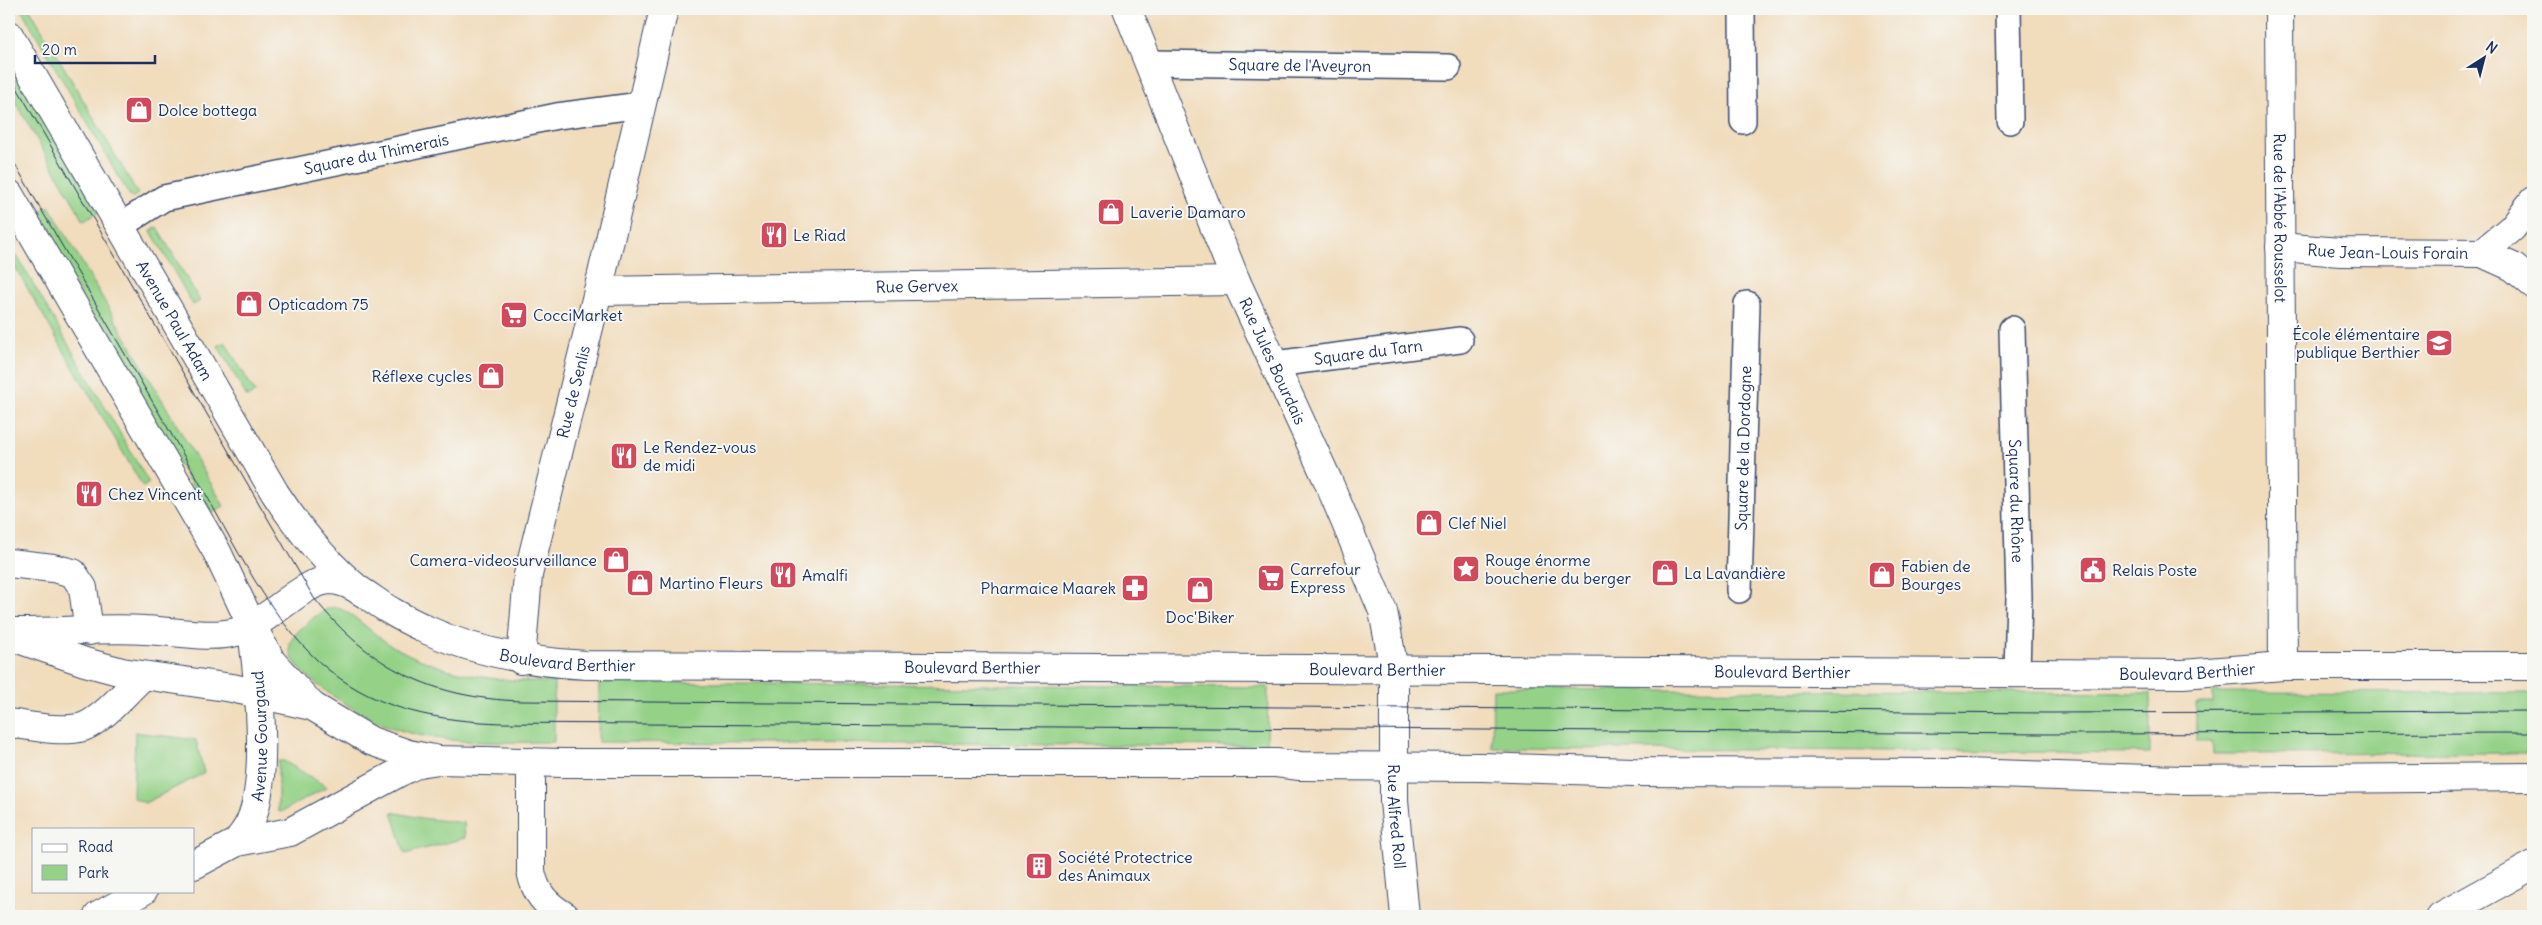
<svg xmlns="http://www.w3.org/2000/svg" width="2542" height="925" viewBox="0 0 2542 925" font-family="Delius,sans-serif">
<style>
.green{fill:#95d288;stroke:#588073}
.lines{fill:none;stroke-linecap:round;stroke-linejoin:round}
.pedestrian-casing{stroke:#3b496c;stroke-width:28}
.minor-casing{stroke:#3b496c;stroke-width:30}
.primary-casing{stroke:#3b496c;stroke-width:30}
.pedestrian{stroke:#fff;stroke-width:25}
.minor{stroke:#fff;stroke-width:28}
.primary{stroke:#fff;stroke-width:28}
.tram{stroke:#1b2f5e;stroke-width:1}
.labels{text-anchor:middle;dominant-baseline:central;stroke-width:4;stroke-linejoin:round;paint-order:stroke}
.street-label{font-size:16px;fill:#1b2f5e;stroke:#f6f6f2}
.poi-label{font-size:16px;fill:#1b2f5e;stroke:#f6f6f2;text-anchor:start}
</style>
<rect width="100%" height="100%" fill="#f6f6f2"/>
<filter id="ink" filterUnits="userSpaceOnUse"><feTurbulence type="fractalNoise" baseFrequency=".02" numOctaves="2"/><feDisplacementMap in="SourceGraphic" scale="10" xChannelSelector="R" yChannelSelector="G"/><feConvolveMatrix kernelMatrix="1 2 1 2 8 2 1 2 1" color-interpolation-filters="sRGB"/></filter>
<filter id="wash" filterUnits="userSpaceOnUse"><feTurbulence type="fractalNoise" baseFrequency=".0096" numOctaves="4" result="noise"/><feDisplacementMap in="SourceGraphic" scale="20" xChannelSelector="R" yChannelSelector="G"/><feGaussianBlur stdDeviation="1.12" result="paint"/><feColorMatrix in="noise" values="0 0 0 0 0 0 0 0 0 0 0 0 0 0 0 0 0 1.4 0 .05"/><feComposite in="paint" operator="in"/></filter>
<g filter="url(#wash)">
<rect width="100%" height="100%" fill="#f1dcbc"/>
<g class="green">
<polygon points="21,9 30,9 138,194 131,198"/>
<polygon points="9,56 99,212 84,221 9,91"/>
<polygon points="49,206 224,506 209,515 34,215"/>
<polygon points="157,227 200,301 193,305 151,231"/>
<polygon points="17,256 149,483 143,487 11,260"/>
<polygon points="225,342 255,392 247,397 218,346"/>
<path d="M336,607C352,612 373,634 389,644C442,675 494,681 554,682V742C498,742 441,746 388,726C365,717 293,677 290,651C288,640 296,633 304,626C314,618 322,608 336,607Z"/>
<polygon points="599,682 1268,687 1267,746 598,742"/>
<polygon points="1493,689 2150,693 2150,753 1492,748"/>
<polygon points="2213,692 2533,693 2533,753 2213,754 2212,742 2196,742 2196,703 2213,703"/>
<polygon points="135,732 196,740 204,773 145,803 133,798"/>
<polygon points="278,761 284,761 327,787 281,812 278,811"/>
<polygon points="392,812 421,818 464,823 465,838 405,854"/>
</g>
</g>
<g filter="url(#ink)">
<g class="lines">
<g class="pedestrian-casing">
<g id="pedestrian">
<polyline points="1742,9 1743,121"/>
<polyline points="2008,9 2010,121"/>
<path id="s1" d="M1150,63L1448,67"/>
<path id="s2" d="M120,226L164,198L557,116L641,105"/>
<path id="s3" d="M2012,329L2019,597L2017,673"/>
<path id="s4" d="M1275,364L1460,340"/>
<path id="s5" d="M1739,590L1747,304"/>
</g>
</g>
<g class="minor-casing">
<g id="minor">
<path id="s6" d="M1127,9L1236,281L1328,481L1383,611L1394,669V801L1405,916"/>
<path id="s7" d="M2279,9L2283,666"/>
<path id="s8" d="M9,35L275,493C299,530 326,563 360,591"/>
<polyline points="9,194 217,552 252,626 272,662 312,706"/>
<path id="s9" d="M2280,247L2340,252L2482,253L2512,228L2533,201"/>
<polyline points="2482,253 2513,267 2533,284"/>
<path id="s10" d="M598,291L1236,281"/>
<polyline points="9,563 53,568 73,573 83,588 89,631"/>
<path id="s11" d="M521,660L528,575L598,291L664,9"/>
<path d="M9,723C31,726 62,733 83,727C103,720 127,690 143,676"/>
<path d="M531,762V871C535,893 546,905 565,916"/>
<path id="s12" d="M237,842C242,835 247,829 250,822C269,781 259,684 253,638"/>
<polyline points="194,865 237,842 290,832 400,772 419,763 439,760"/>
<polyline points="98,916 143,891"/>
<polyline points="2441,916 2533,865"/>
</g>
</g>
<g class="primary-casing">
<g id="primary">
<path id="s13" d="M9,632C54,633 100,627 145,630C172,631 210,639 236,632C268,624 302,580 331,580C353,581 373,601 391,611C402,618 414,623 425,629C476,653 530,662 586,665L2183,674L2283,666H2533"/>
<polyline points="21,640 85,662 122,672 232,688 312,706 371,741 408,754 439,760 563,763 1276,763 1300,766 1483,767 1632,772 1963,773 2181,780 2533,777"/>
</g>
</g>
<use href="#pedestrian" class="pedestrian"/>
<use href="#minor" class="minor"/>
<use href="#primary" class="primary"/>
<g class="tram">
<path d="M9,74L314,598C370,668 432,698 521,701L2047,713L2533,711"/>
<path d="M9,154C71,261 133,368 195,475C232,539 272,626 330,671C380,711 440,721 502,723L2047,734L2533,733"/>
</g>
</g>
</g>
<defs>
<g id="shop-square" transform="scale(1.4375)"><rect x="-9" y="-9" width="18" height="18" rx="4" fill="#d1495b" stroke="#f6f6f2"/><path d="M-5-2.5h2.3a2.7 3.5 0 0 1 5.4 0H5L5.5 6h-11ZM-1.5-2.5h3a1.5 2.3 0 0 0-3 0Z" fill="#fff"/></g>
<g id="restaurant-square" transform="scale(1.4375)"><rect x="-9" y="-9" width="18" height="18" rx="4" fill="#d1495b" stroke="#f6f6f2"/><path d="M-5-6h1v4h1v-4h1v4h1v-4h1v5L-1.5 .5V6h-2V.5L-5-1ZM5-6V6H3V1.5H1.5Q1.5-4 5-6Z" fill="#fff"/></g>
<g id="supermarket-square" transform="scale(1.4375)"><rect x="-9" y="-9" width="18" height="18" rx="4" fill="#d1495b" stroke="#f6f6f2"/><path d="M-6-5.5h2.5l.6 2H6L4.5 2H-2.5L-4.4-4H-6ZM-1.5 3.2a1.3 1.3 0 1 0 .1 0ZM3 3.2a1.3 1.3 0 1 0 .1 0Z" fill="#fff"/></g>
<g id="school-square" transform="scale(1.4375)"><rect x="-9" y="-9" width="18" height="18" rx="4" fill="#d1495b" stroke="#f6f6f2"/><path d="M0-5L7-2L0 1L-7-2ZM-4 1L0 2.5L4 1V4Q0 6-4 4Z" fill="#fff"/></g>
<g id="sight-square" transform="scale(1.4375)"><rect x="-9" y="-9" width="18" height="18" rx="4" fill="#d1495b" stroke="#f6f6f2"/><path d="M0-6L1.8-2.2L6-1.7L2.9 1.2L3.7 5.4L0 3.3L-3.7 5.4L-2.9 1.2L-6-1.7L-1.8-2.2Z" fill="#fff"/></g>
<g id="civic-square" transform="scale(1.4375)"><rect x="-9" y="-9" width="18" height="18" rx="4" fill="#d1495b" stroke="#f6f6f2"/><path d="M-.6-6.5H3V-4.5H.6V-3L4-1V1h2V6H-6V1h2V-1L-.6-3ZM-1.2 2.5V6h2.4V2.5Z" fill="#fff"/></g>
<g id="pharmacy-square" transform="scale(1.4375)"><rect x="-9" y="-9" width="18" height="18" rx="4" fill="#d1495b" stroke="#f6f6f2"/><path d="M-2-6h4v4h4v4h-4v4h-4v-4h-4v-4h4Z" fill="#fff"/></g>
<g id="building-square" transform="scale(1.4375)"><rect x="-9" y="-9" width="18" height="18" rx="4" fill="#d1495b" stroke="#f6f6f2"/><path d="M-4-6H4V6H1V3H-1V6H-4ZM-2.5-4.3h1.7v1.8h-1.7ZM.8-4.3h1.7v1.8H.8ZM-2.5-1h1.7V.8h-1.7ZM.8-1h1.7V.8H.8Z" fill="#fff"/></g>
</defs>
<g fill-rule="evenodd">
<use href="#shop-square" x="139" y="110"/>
<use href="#shop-square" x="1111" y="212"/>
<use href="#restaurant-square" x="774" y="235"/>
<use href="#shop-square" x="249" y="304"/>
<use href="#supermarket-square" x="514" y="315"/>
<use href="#school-square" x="2439" y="343"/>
<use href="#shop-square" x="491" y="376"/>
<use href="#restaurant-square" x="624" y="456"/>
<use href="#restaurant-square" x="89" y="494"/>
<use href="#shop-square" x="1429" y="523"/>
<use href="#shop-square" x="616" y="560"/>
<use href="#sight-square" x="1466" y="569"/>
<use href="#civic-square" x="2093" y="570"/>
<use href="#shop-square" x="1665" y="573"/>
<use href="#restaurant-square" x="783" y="575"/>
<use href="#shop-square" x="1882" y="575"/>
<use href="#supermarket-square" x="1271" y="578"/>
<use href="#shop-square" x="640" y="583"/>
<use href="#pharmacy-square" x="1135" y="588"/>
<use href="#shop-square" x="1200" y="590"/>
<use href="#building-square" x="1039" y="866"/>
</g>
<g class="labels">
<g class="street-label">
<text stroke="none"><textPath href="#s1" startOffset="150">Square de l'Aveyron</textPath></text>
<text stroke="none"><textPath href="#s2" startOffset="269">Square du Thimerais</textPath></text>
<text stroke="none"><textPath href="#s7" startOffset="209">Rue de l'Abbé Rousselot</textPath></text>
<text stroke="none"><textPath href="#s9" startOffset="108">Rue Jean-Louis Forain</textPath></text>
<text stroke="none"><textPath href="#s10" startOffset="319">Rue Gervex</textPath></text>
<text stroke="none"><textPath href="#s8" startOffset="330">Avenue Paul Adam</textPath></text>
<text stroke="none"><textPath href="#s4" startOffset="94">Square du Tarn</textPath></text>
<text stroke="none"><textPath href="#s6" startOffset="381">Rue Jules Bourdais</textPath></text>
<text stroke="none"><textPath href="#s11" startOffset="274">Rue de Senlis</textPath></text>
<text stroke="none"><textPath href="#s5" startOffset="142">Square de la Dordogne</textPath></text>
<text stroke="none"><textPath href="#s3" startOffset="172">Square du Rhône</textPath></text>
<text stroke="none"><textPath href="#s13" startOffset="591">Boulevard Berthier</textPath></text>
<text stroke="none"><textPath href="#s13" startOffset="996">Boulevard Berthier</textPath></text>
<text stroke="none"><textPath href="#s13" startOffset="1401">Boulevard Berthier</textPath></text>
<text stroke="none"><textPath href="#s13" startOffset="2211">Boulevard Berthier</textPath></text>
<text stroke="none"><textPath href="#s13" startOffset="1806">Boulevard Berthier</textPath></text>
<text stroke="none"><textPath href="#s12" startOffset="111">Avenue Gourgaud</textPath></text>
<text stroke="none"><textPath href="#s6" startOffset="861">Rue Alfred Roll</textPath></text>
</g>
<g class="poi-label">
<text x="158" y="110">Dolce bottega</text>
<text x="1130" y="212">Laverie Damaro</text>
<text x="793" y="235">Le Riad</text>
<text x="268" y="304">Opticadom 75</text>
<text x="533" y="315">CocciMarket</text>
<text x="2420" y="334" text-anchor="end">École élémentaire<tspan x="2420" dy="18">publique Berthier</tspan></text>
<text x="472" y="376" text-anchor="end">Réflexe cycles</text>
<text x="643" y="447">Le Rendez-vous<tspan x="643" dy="18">de midi</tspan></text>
<text x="108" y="494">Chez Vincent</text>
<text x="1448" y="523">Clef Niel</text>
<text x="597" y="560" text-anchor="end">Camera-videosurveillance</text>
<text x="1485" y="560">Rouge énorme<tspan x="1485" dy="18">boucherie du berger</tspan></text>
<text x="1901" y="566">Fabien de<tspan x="1901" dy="18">Bourges</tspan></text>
<text x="1290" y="569">Carrefour<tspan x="1290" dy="18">Express</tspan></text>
<text x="2112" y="570">Relais Poste</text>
<text x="1684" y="573">La Lavandière</text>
<text x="802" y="575">Amalfi</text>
<text x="659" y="583">Martino Fleurs</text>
<text x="1116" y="588" text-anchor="end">Pharmaice Maarek</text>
<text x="1200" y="617" text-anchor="middle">Doc'Biker</text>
<text x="1058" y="857">Société Protectrice<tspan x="1058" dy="18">des Animaux</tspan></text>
</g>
</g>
<rect width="2542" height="925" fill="none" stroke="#f6f6f2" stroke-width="30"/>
<rect x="32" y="828" width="162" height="65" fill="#f6f6f2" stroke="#9ea6b7"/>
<rect x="42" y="844" width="25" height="8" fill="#ffffff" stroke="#9ea6b7"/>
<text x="78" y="852" font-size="15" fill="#1b2f5e">Road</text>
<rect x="42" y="865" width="25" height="15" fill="#95d288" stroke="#9ea6b7"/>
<text x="78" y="878" font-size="15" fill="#1b2f5e">Park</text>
<g transform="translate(2484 58) rotate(36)" stroke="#f6f6f2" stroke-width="4" paint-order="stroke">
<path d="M0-4L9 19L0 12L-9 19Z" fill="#1b2f5e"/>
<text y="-8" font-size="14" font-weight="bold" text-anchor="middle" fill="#1b2f5e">N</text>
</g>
<path d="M35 55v8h120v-8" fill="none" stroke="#1b2f5e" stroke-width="2.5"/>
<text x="42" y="55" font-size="15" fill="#1b2f5e" stroke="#f6f6f2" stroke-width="4" paint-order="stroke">20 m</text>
</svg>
